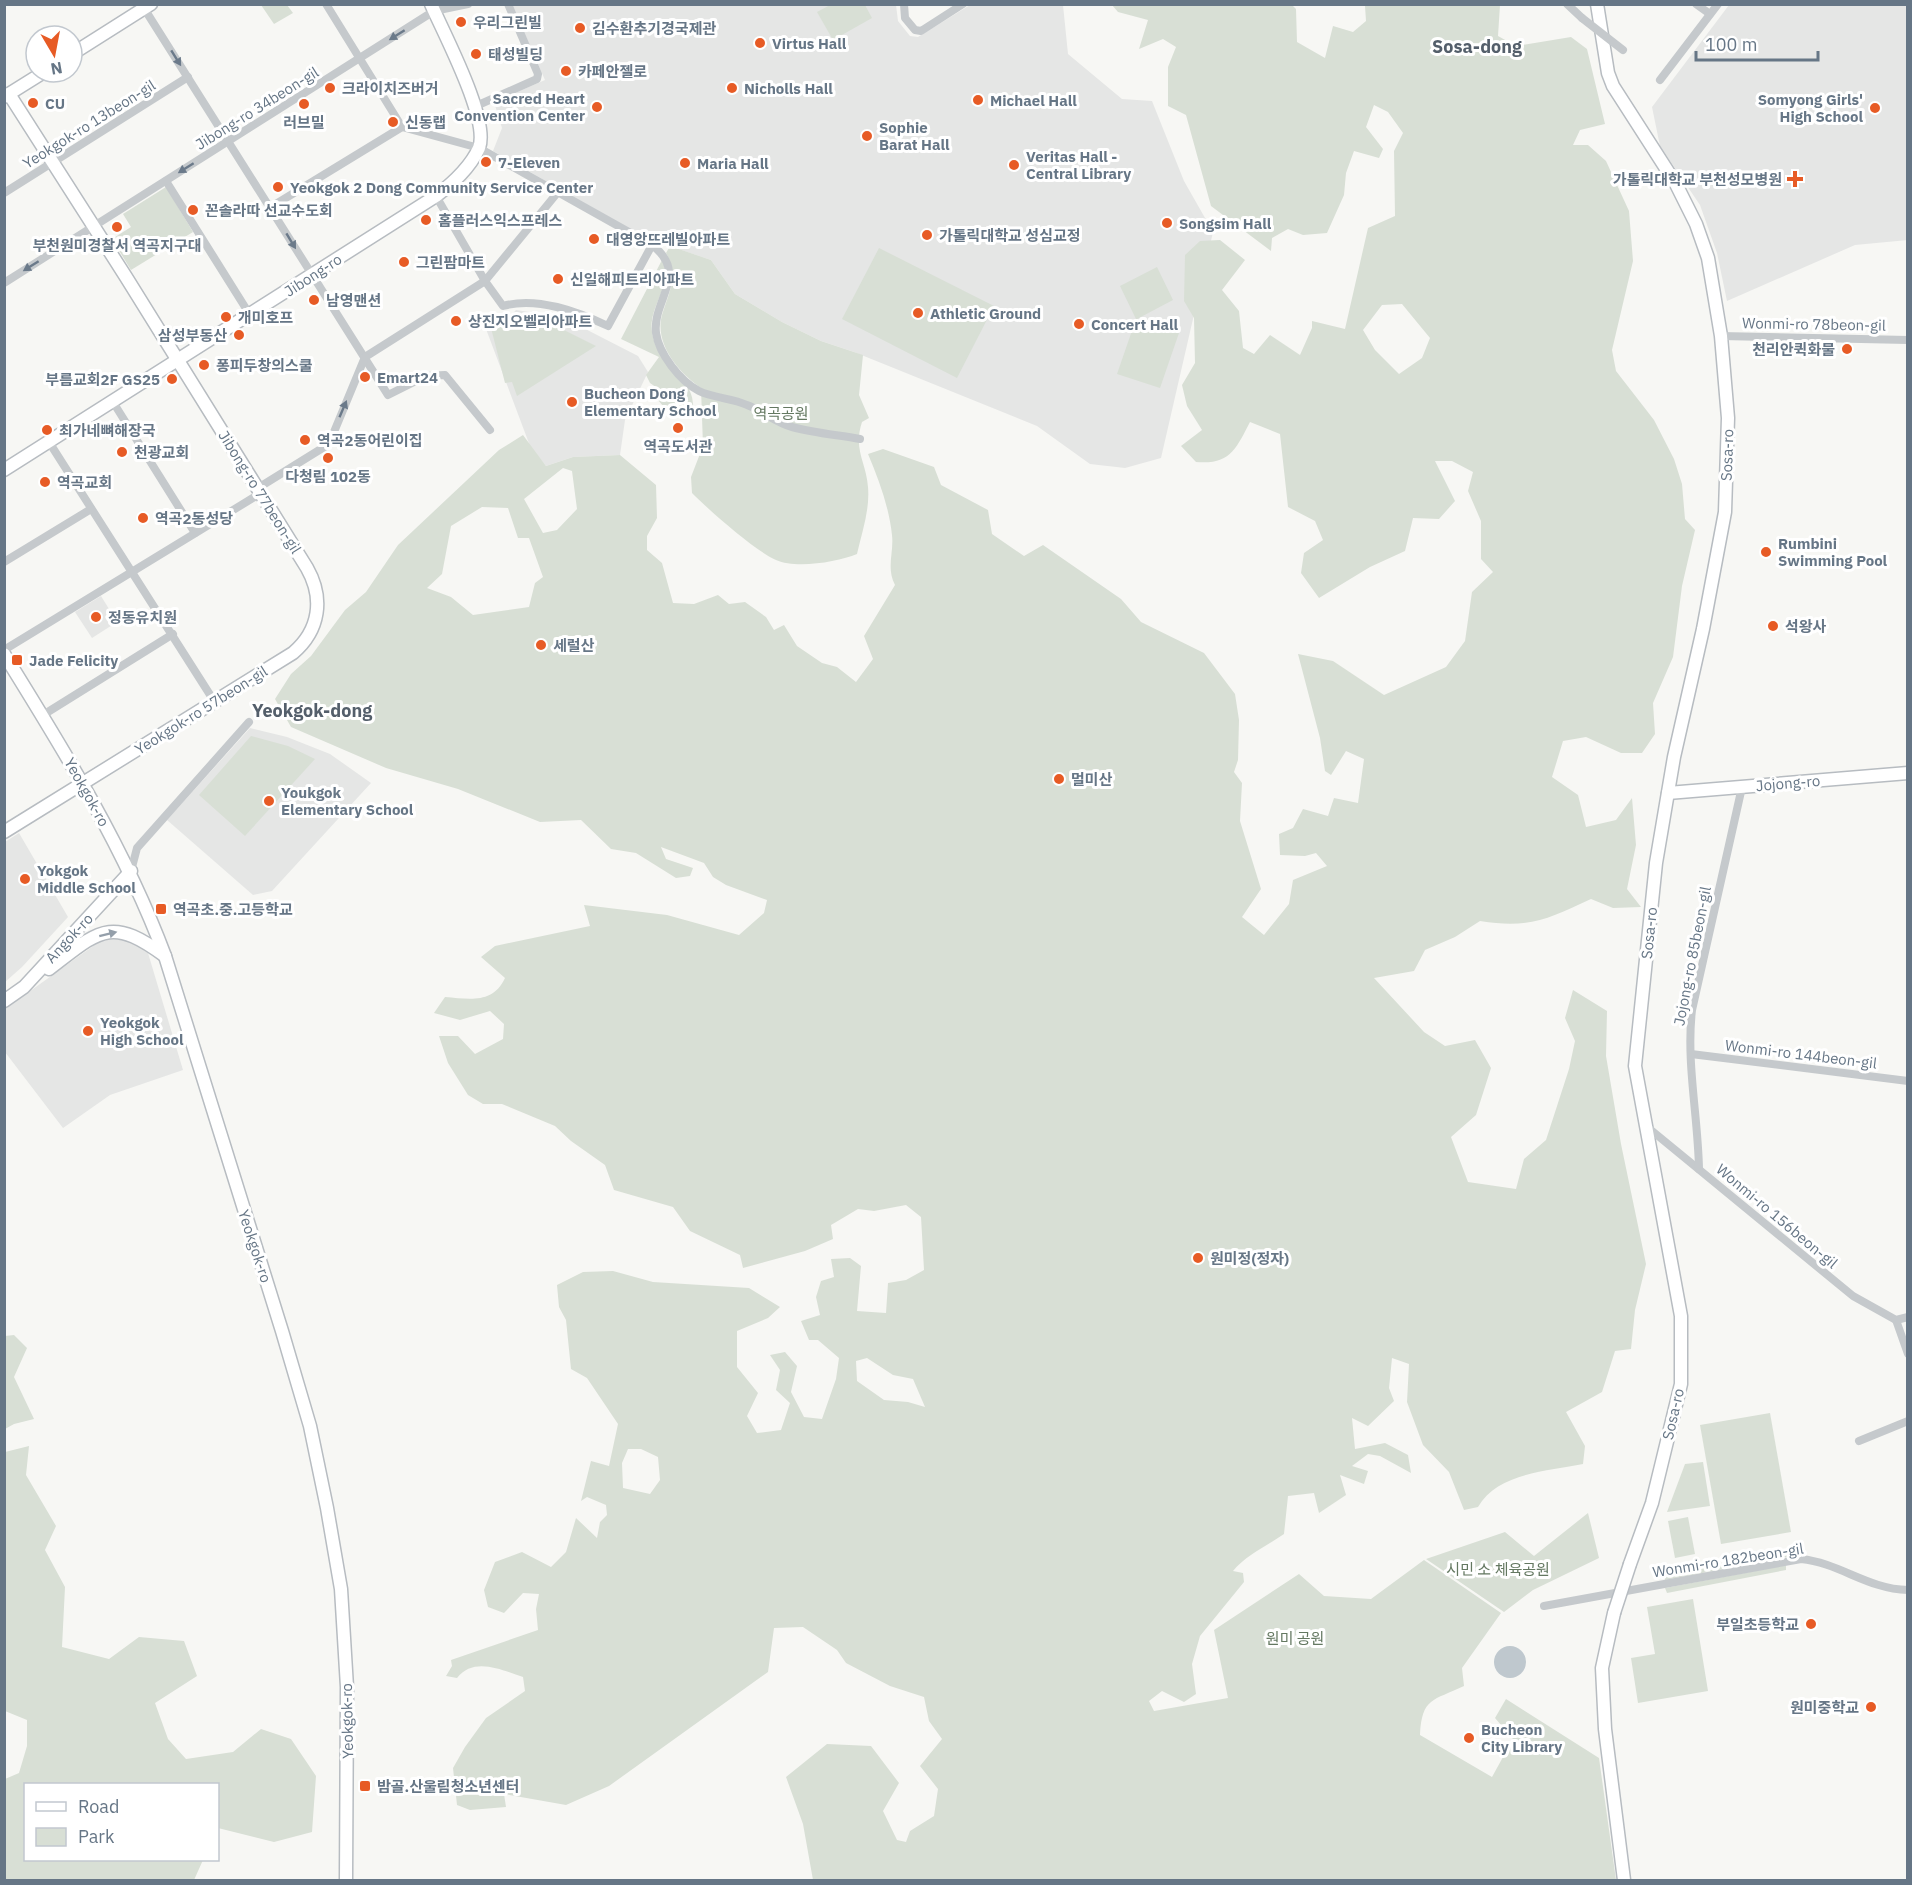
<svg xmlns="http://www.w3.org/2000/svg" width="1912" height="1885" viewBox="0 0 1912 1885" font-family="'IBM Plex Sans','Noto Sans KR',sans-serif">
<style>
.built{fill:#e5e6e5}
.green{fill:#d8dfd5;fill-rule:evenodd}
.water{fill:#bfc8ce}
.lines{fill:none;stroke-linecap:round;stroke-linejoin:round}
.secondary-casing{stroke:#b7bcc1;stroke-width:15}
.street{stroke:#c5c9cc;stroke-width:8}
.secondary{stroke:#fff;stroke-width:12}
.secondary-bridge-casing{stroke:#b7bcc1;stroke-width:15;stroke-linecap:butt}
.street-bridge{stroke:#c5c9cc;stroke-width:8}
.secondary-bridge{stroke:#fff;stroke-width:12}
.oneway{fill:#6b7a8a}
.oneway2{fill:#949faa}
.poi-dot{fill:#e75b25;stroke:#fff;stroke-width:2}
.labels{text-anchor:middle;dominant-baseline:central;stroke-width:6;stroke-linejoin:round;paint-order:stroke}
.poi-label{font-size:15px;font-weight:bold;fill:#667686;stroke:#fff;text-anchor:start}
.street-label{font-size:15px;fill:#667686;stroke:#fff}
.park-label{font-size:15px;fill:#647861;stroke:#fff}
.quarter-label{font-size:18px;font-weight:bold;fill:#545f6b;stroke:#fff}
</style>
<rect width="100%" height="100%" fill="#f7f7f4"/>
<g class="built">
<polygon points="512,5 896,5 898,21 910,36 918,37 970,5 1063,5 1068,54 1122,99 1152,101 1184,181 1213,232 1161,458 1125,468 1090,464 1037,426 854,352 821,341 782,322 735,294 711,260 648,239 493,151 502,128 494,102 545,80"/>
<polygon points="1729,5 1907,5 1908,240 1855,245 1727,301 1717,253 1700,205 1660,146 1652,107"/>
<polygon points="516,310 562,317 638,356 648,372 625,420 620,455 573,457 546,466 530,446 483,321 498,314 511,315"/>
<polygon points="101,596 117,622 92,638 75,612"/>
<polygon points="250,728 287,737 330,754 371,783 272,891 253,895 167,820"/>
<polygon points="19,833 68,917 22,967 5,982 5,842"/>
<polygon points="103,939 132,940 148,953 183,1070 110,1095 63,1128 5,1052 5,1009"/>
</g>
<g class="green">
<polygon points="261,5 287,5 293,13 274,24"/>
<polygon points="830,5 865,5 872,18 833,40 817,12"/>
<path d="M1370,5H1500L1498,36L1516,46L1571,37L1587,49L1605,124L1580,130L1573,145H1588L1606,161L1629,211L1633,261L1612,350L1616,371L1654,420L1674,459L1682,484L1685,519L1695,530L1682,586L1673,657L1653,703L1655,734L1642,753H1621L1586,737L1563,741L1552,777L1578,795L1586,827L1616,820L1632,798L1636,845L1627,889L1641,907L1613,908L1591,899C1548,919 1529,929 1480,921L1455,937L1425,950L1414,971L1374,978L1424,1032L1445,1046L1475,1040L1491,1068L1476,1115L1451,1137L1468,1182L1516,1189L1524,1159L1546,1140L1569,1069L1575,1041L1565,1018L1573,990L1607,1011L1606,1056L1621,1144L1646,1264L1635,1310L1631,1349L1615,1351L1602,1392L1566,1412L1585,1446L1583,1464C1548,1471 1497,1473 1478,1507L1464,1510L1449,1472L1423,1445L1407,1402L1409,1364L1392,1358L1389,1388L1394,1401L1368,1426L1352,1418L1355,1449L1385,1443L1408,1455L1411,1473L1380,1456L1368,1454L1352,1466L1368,1471L1364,1484L1340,1475L1346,1495L1319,1513L1314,1493L1288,1496L1284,1534C1267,1546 1246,1555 1233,1571L1243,1573L1244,1582L1200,1636L1192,1664L1196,1694L1184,1702L1162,1691L1149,1701L1154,1711L1228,1698L1214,1630L1299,1574L1324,1596L1371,1599L1424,1560L1501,1613L1462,1668L1464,1686C1433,1701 1422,1697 1420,1735L1492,1777L1513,1739L1495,1718L1506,1699L1599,1758L1616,1880H813L803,1824L786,1777L827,1744L871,1746L899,1783L883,1811L897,1840L906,1842L910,1831L934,1816L938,1789L920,1766L942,1739L929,1721L924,1697L890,1686L846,1663L837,1650L803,1627L774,1628L768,1672L609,1786L566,1805L504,1794L506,1807L470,1810L457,1805L453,1768L465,1747L486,1718L525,1691L523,1677C502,1670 474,1656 457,1678L446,1676L452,1666L451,1660L538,1630L536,1609L539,1594L523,1593L504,1613L488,1607L484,1590L495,1562L522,1552L551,1567L566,1552L576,1518L597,1538L600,1522L607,1515L606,1505L587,1497L581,1501L591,1461L609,1466L618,1424L587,1378L571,1369L566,1320L559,1307L557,1285L583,1272L613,1271L653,1282L749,1288L780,1307L768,1318L737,1331V1367L758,1393L747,1416L757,1433L781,1430L790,1403L776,1390L780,1370L770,1355L785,1352L797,1366L791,1392L804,1417L822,1419L836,1379L839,1358L818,1340H809L801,1321L820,1315L816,1297L821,1281L834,1277L831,1259L850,1258L861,1266L857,1311L886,1313L888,1283L906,1280L924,1270L921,1217L906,1205L874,1211L858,1209L831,1225L833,1239L805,1251L743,1268L740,1255L690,1231L673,1207L614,1190L605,1165L571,1141L555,1126L502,1104H483L468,1095L448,1063L439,1036H458L475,1054L503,1039L504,1024L490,1011L460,1020L434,1013L445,997C470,999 493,1004 505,978L481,957L495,946L590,926L584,905L667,915L739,935L764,913L767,900L726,885L713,877L704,863L661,847L666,859L693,868L690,876L676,878L636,853L611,849L581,820L540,822L458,789L386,768L291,727L275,699L291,674L311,656L345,610L366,592L398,545L499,450L523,435L546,466L573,457L620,455L656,485L657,518L647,536V550L662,563L673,603L694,604L718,595L729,604L745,602L766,617L774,630L784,625L797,646L822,663L837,667L856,682L873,659L864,636L895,585C886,568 894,553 892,535C889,507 879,480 868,454L883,449L934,467L941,485L988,510L992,534L1024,556L1043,545L1121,599L1141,622L1204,653L1235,694L1239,720L1238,760L1234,772L1242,783L1240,821L1261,889L1242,917L1264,935L1289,904L1293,880L1327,866L1316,853L1305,856L1280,855L1279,834L1293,828L1303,809L1328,816L1334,798L1358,803L1364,759L1346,751L1331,775L1325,771L1320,738L1298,654L1333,661L1384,695L1446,667L1465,641L1472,592L1493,572L1481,559V521L1468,491L1473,472L1452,461H1435L1455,501L1439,519L1413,518L1405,551L1370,567L1319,598L1301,573L1304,553L1323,540L1315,521L1288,507L1280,434L1250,422C1236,449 1230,465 1196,462L1181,446L1202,430L1187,406L1182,385L1195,363L1194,318L1184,301L1185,255L1200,241L1220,240L1245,260L1222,290L1239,311L1243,348L1254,354L1270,335L1300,355L1312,328V321L1345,329L1368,228L1395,216L1394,151L1403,133L1388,112L1374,105L1366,127L1383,149L1379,158L1354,151L1346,173L1344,195L1327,233L1303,235L1288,229L1272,238L1271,251L1211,206L1186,115L1168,106V67L1176,47L1163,39L1139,49L1148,20L1118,12L1112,5H1292L1296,9L1297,42L1325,58L1333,26L1353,32L1366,21L1365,6ZM1402,304L1430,338L1422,358L1399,374L1375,350L1363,330L1382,305ZM563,468L572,471L577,509L557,530L543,533L524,499ZM482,507L508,508L518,538H529L543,577L535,583L529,607L473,615L451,597L427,588L442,574L451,526ZM867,1358L893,1375L913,1379L925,1407L908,1402L884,1400L857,1381L856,1361ZM628,1449H641L658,1457L660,1480L650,1494L623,1488L622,1463Z"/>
<polygon points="166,187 193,232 131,270 112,239 131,227 123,214"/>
<path d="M670,246L711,260L735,294L782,322L821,341L863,355L859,395L869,418L862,422C853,450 866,461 868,487C870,510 862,532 857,554C838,562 796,569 776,560C754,550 710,511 692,493L691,477L703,446L701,388C679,373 654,344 662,315C669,292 679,276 666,253Z"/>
<polygon points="879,248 994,306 957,378 842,319"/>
<path d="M662,260C674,285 648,306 652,332C657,365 684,372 691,394C693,399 693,406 694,412L692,410L668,412L658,400L663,392L650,383L646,375L659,357L621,339Z"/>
<polygon points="1157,267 1173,300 1137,319 1179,333 1160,388 1117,374 1136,319 1120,286"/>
<polygon points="496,322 556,326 596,346 517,396 512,382 505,383 490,324"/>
<polygon points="251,736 288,746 315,759 245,836 199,795"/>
<polygon points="14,1335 27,1348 14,1377 34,1419 14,1424 5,1429 5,1336"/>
<polygon points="1770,1413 1791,1532 1721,1544 1700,1425"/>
<polygon points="29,1446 26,1475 56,1526 45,1550 65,1587 62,1647 109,1659 139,1637 184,1641 197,1676 155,1703 168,1739 186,1759 233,1752 261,1729 291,1739 316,1776 312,1832 274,1842 218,1828 218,1784 26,1784 26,1860 203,1860 194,1880 5,1880 5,1779 19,1773 27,1746 27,1720 5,1711 5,1452"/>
<polygon points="1703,1462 1710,1506 1667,1512 1685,1464"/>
<polygon points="1588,1513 1599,1558 1533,1590 1504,1612 1426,1559 1505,1532 1534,1556"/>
<polygon points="1688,1517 1695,1554 1675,1558 1668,1521"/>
<polygon points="1792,1550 1793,1556 1665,1580 1664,1574"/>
<polygon points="1786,1565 1786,1570 1667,1593 1665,1588"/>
<polygon points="1693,1599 1708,1691 1638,1703 1631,1658 1655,1654 1647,1607"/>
</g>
<circle class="water" cx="1510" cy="1662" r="16"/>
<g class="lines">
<g class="secondary-casing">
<g id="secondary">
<polyline points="1597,4 1608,73 1613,86 1676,184 1696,224 1708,258 1721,336 1728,418 1725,512 1703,629 1674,757 1656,863 1635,1066 1681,1316 1681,1384 1652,1503 1630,1564"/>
<polyline points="72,54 151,4"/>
<polyline points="4,97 44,72"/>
<path d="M4,470L436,196C453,183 470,168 479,148C490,120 444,34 431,4"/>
<path d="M4,654C65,752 125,849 165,956L282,1331L310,1426L327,1508L341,1589L347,1687L346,1880"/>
<polyline points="1668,793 1908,773"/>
<path d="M4,832L293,653C320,630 324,598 307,568L126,277L9,94"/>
<path d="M49,969C99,931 110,915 165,956"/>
<polyline points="4,1001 24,987 131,871"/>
<polyline points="1614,1613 1602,1668 1605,1729 1624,1880"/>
</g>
</g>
<g class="street">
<path d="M326,4L402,127L479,148L652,245L608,326C578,312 537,296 503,306L485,281L436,196"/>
<polyline points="904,4 905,18 915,30 921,31 963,4"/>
<polyline points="1567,4 1582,18"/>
<polyline points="1696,4 1710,14"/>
<polyline points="142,5 388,395 426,376 445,375 490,430"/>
<polyline points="1660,80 1718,4"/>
<polyline points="476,106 537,79 538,74 508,4"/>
<polyline points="166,181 250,315"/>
<polyline points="4,193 188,77"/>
<polyline points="271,207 402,127"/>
<path d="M652,245C690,274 652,300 656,333C659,354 680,381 699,391C713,398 732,398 747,405C763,411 776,423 792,427C814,433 838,435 860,439"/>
<polyline points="4,283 434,11 468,4"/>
<polyline points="1721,336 1908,340"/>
<polyline points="365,357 485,281 558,192"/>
<polyline points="113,402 195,533"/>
<polyline points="49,442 214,701"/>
<polyline points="258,488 329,444 365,357"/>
<polyline points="4,562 91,509"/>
<polyline points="4,650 261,493"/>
<polyline points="43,715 173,634"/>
<polyline points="131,871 137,848 249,722"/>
<polyline points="1691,1054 1908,1081"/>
<polyline points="1646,1126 1853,1296 1896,1320 1908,1317"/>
<path d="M1699,1169C1698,1116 1686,1062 1692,1010L1742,787"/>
<polyline points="1896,1320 1908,1354"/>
<polyline points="1859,1441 1908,1421"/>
<path d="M1544,1606L1801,1559C1840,1563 1867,1589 1908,1590"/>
</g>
<use href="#secondary" class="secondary"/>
<g class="secondary-bridge-casing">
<polyline id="secondary-bridge" points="1614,1613 1630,1564"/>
</g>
<polyline class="street-bridge" points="1582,18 1623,50"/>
<use href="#secondary-bridge" class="secondary-bridge"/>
</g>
<defs><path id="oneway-solid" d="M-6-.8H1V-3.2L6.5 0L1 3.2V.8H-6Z" transform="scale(1.5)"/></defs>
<g class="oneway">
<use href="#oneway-solid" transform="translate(397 35) rotate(148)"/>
<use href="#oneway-solid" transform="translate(176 58) rotate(58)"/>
<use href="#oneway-solid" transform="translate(186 168) rotate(148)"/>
<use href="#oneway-solid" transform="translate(291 241) rotate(59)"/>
<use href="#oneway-solid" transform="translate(31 266) rotate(148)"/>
<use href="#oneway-solid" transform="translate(343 409) rotate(-67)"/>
</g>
<use class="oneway2" href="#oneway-solid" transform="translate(108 934) rotate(-14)"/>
<g class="poi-dot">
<circle cx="461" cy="22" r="6"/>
<circle cx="580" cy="28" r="6"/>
<circle cx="760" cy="43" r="6"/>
<circle cx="476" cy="54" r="6"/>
<circle cx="566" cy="71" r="6"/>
<circle cx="330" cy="88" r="6"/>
<circle cx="732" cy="88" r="6"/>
<circle cx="978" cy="100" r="6"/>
<circle cx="33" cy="103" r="6"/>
<circle cx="304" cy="104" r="6"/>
<circle cx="597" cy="107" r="6"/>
<circle cx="1875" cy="108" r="6"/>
<circle cx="393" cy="122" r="6"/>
<circle cx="867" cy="136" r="6"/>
<circle cx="486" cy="162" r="6"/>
<circle cx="685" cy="163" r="6"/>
<circle cx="1014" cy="165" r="6"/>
<path d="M1792 170h6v6h6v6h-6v6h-6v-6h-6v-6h6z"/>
<circle cx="278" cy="187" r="6"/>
<circle cx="193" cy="210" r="6"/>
<circle cx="426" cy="220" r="6"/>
<circle cx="1167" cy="223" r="6"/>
<circle cx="117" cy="227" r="6"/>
<circle cx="927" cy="235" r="6"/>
<circle cx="594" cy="239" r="6"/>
<circle cx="404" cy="262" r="6"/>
<circle cx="558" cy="279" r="6"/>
<circle cx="314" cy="300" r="6"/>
<circle cx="918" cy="313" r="6"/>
<circle cx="226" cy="317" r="6"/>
<circle cx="456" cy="321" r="6"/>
<circle cx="1079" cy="324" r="6"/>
<circle cx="239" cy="335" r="6"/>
<circle cx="1847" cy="349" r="6"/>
<circle cx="204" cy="365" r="6"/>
<circle cx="365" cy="377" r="6"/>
<circle cx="172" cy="379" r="6"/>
<circle cx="572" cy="402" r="6"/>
<circle cx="678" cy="428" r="6"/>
<circle cx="47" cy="430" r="6"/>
<circle cx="305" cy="440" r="6"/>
<circle cx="122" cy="452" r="6"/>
<circle cx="328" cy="458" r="6"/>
<circle cx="45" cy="482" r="6"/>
<circle cx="143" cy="518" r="6"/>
<circle cx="1766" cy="552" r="6"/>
<circle cx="96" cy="617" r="6"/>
<circle cx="1773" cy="626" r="6"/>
<circle cx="541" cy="645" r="6"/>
<rect x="11" y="654" width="12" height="12" rx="3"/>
<circle cx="1059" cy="779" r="6"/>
<circle cx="269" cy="801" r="6"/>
<circle cx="25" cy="879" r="6"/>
<rect x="155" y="903" width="12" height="12" rx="3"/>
<circle cx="88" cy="1031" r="6"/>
<circle cx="1198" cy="1258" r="6"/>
<circle cx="1811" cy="1624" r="6"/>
<circle cx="1871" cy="1707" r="6"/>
<circle cx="1469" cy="1738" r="6"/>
<rect x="359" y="1780" width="12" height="12" rx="3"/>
</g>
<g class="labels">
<g class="poi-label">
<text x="473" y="22">우리그린빌</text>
<text x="592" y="28">김수환추기경국제관</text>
<text x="772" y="43">Virtus Hall</text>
<text x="488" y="54">태성빌딩</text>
<text x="578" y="71">카페안젤로</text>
<text x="342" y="88">크라이치즈버거</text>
<text x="744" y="88">Nicholls Hall</text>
<text x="585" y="98" text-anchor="end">Sacred Heart<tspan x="585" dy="17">Convention Center</tspan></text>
<text x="1863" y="99" text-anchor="end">Somyong Girls'<tspan x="1863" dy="17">High School</tspan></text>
<text x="990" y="100">Michael Hall</text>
<text x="45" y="103">CU</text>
<text x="304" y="122" text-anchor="middle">러브밀</text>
<text x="405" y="122">신동랩</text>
<text x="879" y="127">Sophie<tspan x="879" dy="17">Barat Hall</tspan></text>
<text x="1026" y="156">Veritas Hall -<tspan x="1026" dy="17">Central Library</tspan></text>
<text x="498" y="162">7-Eleven</text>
<text x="697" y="163">Maria Hall</text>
<text x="1782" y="179" text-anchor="end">가톨릭대학교 부천성모병원</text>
<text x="290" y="187">Yeokgok 2 Dong Community Service Center</text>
<text x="205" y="210">꼰솔라따 선교수도회</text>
<text x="438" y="220">홈플러스익스프레스</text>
<text x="1179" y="223">Songsim Hall</text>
<text x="939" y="235">가톨릭대학교 성심교정</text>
<text x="606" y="239">대영앙뜨레빌아파트</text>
<text x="117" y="245" text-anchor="middle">부천원미경찰서 역곡지구대</text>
<text x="416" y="262">그린팜마트</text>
<text x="570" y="279">신일해피트리아파트</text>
<text x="326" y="300">남영맨션</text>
<text x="930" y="313">Athletic Ground</text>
<text x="238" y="317">개미호프</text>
<text x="468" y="321">상진지오벨리아파트</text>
<text x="1091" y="324">Concert Hall</text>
<text x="227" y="335" text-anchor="end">삼성부동산</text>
<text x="1835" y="349" text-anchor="end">천리안퀵화물</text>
<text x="216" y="365">퐁피두창의스쿨</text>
<text x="377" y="377">Emart24</text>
<text x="160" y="379" text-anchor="end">부름교회2F GS25</text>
<text x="584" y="393">Bucheon Dong<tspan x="584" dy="17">Elementary School</tspan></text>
<text x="59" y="430">최가네뼈해장국</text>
<text x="317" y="440">역곡2동어린이집</text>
<text x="678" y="446" text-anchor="middle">역곡도서관</text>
<text x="134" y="452">천광교회</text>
<text x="328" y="476" text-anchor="middle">다청림 102동</text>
<text x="57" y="482">역곡교회</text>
<text x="155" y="518">역곡2동성당</text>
<text x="1778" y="543">Rumbini<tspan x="1778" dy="17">Swimming Pool</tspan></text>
<text x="108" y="617">정동유치원</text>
<text x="1785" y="626">석왕사</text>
<text x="553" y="645">세럴산</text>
<text x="29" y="660">Jade Felicity</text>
<text x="1071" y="779">멀미산</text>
<text x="281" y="792">Youkgok<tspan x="281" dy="17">Elementary School</tspan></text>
<text x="37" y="870">Yokgok<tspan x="37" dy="17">Middle School</tspan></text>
<text x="173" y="909">역곡초.중.고등학교</text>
<text x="100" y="1022">Yeokgok<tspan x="100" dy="17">High School</tspan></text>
<text x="1210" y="1258">원미정(정자)</text>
<text x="1799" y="1624" text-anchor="end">부일초등학교</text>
<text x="1859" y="1707" text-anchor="end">원미중학교</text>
<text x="1481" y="1729">Bucheon<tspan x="1481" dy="17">City Library</tspan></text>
<text x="377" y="1786">밤골.산울림청소년센터</text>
</g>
<g class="street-label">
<text transform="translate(257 108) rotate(-32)">Jibong-ro 34beon-gil</text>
<text transform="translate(89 124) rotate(-32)">Yeokgok-ro 13beon-gil</text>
<text transform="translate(313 275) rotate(-33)">Jibong-ro</text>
<text transform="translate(1814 324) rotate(1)">Wonmi-ro 78beon-gil</text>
<text transform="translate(1727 455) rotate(-88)">Sosa-ro</text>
<text transform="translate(260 492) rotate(58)">Jibong-ro 77beon-gil</text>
<text transform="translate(201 710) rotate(-32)">Yeokgok-ro 57beon-gil</text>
<text transform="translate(1788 783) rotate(-5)">Jojong-ro</text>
<text transform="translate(87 792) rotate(61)">Yeokgok-ro</text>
<text transform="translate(1649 933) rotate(-84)">Sosa-ro</text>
<text transform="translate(69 938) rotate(-47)">Angok-ro</text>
<text transform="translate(1692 956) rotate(-79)">Jojong-ro 85beon-gil</text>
<text transform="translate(1801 1054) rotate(7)">Wonmi-ro 144beon-gil</text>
<text transform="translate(1777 1216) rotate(40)">Wonmi-ro 156beon-gil</text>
<text transform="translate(255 1246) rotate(72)">Yeokgok-ro</text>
<text transform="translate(1673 1414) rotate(-77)">Sosa-ro</text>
<text transform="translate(1728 1560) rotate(-9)">Wonmi-ro 182beon-gil</text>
<text transform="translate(347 1721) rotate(-91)">Yeokgok-ro</text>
</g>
<g class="park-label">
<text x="781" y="413">역곡공원</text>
<text x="1498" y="1569">시민 소 체육공원</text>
<text x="1295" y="1638">원미 공원</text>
</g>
<g class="quarter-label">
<text x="1477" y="46">Sosa-dong</text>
<text x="312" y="710">Yeokgok-dong</text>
</g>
</g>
<rect width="1912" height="1885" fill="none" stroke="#667686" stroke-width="12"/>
<rect x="24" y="1783" width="195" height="78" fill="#ffffff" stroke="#c2c8cf" stroke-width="1.5"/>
<rect x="36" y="1802" width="30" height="9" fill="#ffffff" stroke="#c2c8cf" stroke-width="1.5"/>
<text x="78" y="1813" font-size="18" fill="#667686">Road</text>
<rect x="36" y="1828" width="30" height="18" fill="#d8dfd5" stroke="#c2c8cf" stroke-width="1.5"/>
<text x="78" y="1843" font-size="18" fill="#667686">Park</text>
<g transform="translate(54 54) rotate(170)"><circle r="28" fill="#ffffff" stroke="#c2c8cf" stroke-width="1.5"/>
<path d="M0-4.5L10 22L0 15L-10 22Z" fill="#e75b25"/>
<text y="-9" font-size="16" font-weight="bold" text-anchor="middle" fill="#667686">N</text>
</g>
<path d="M1696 51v9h122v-9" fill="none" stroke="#667686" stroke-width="3"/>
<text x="1705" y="51" font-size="18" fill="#667686" stroke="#ffffff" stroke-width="4.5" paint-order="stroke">100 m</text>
</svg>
